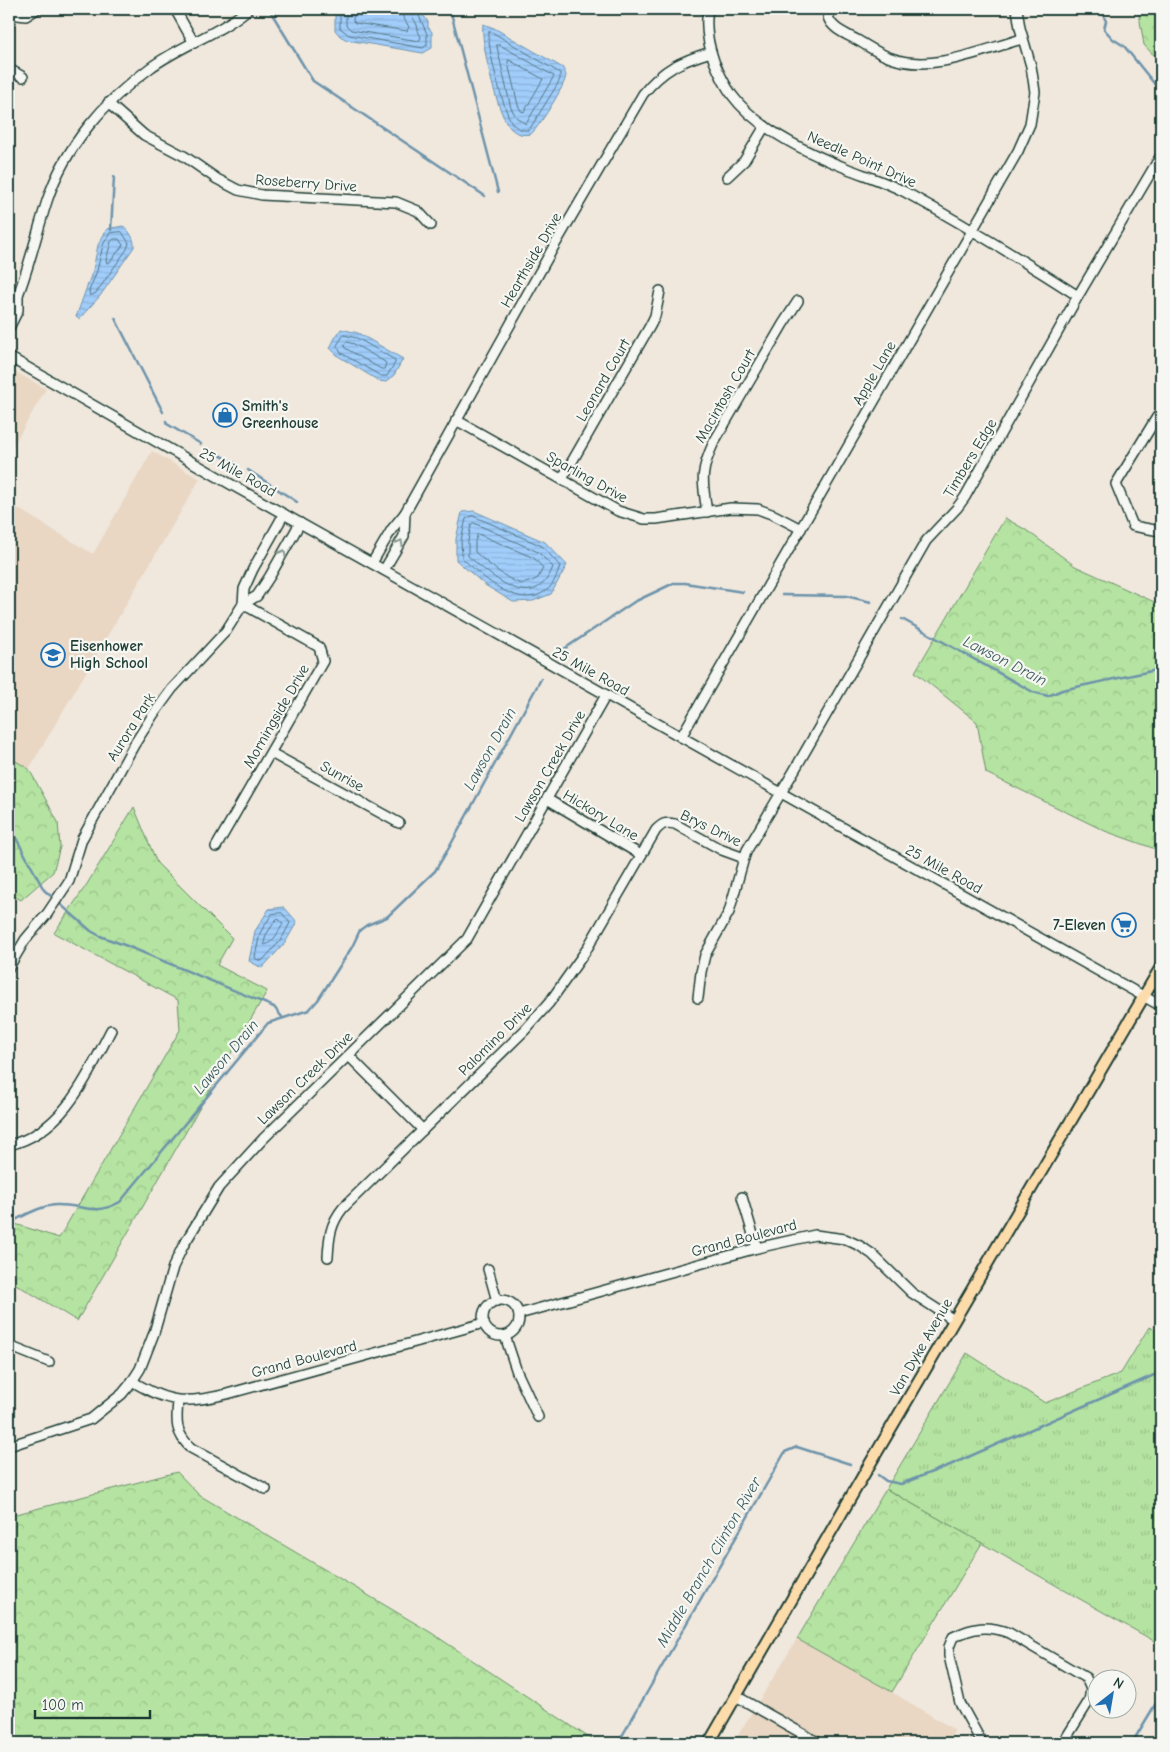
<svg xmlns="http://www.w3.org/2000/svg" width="1170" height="1752" viewBox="0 0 1170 1752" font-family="'Comic Neue',sans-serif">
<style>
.built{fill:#e9d7c4}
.grass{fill:url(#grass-tufts);stroke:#6a906a}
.forest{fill:url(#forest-crowns);stroke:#6a906a}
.water{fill:url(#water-rules);stroke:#6d93ab}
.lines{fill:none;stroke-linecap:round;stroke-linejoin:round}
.shore{stroke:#537784;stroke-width:1}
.stream{stroke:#6d93ab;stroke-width:2.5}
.minor-casing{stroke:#1f3d34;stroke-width:12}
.major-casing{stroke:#1f3d34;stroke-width:14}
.minor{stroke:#f6f6f2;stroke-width:9}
.major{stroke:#fddcac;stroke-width:10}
.oneway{stroke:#8a9a93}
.labels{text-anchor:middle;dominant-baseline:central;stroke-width:4.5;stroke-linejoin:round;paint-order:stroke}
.street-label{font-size:15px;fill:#1f3d34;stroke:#f6f6f2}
.poi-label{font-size:15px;font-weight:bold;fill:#1f3d34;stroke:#f6f6f2;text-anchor:start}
.water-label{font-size:16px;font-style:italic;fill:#395a5c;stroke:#f6f6f2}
</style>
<defs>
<pattern id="grass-tufts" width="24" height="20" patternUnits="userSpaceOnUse" patternTransform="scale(1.25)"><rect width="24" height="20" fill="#b5e3a1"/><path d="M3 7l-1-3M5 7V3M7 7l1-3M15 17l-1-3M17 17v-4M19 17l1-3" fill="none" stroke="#9bc48b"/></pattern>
<pattern id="forest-crowns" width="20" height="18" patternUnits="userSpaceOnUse" patternTransform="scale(1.25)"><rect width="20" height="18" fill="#b5e3a1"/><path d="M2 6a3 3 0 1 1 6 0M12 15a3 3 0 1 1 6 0" fill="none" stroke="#9bc48b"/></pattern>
<pattern id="water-rules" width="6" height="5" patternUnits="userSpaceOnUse" patternTransform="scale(1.25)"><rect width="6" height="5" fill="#a1cdfb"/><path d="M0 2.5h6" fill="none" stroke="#8ab1d8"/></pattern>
</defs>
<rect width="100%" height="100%" fill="#f0e8dd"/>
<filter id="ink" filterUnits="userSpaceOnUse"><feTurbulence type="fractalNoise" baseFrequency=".02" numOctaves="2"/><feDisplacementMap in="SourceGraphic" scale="10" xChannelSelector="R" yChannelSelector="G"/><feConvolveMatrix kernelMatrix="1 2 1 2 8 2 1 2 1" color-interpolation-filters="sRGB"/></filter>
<g filter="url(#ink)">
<g class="built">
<polygon points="9,368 46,389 9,453"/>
<polygon points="152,451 200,479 29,769 9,757 9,503 93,554"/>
<polygon points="797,1639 892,1692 955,1730 947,1743 733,1743"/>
</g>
<polygon class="grass" points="1149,1327 1161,1333 1161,1645 886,1489 967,1353 1045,1403 1121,1373"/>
<g class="forest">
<polygon points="1138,9 1161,9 1161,63 1144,45"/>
<polygon points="1005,518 1026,530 1075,566 1161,605 1161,851 1105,831 986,773 977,722 915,672"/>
<polygon points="9,757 29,769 58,822 60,847 53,872 21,900 9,893"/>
<polygon points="134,807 157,863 232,938 217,965 267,991 77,1321 9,1280 9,1222 59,1238 180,1030 178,1000 54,933 87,884"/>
<polygon points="177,1472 199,1495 430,1632 597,1743 9,1743 9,1516"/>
<polygon points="886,1489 982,1543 892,1692 797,1639"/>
</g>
<g class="water">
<polygon points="335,9 419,9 428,22 428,27 432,32 432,48 423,53 347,40 340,36 335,30"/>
<path d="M483,24L494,28L563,68C565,72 567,75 565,79C564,87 537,130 531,134C522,136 513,133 508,125C497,111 480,41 483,24Z"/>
<path d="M123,226C130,231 135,240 134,247L100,296L79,319L76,317L93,270L98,245L107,229Z"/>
<polygon points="341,329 358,333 403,359 394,375 386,382 379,381 338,356 330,348 335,338"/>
<polygon points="474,511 545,542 567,565 551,594 533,601 513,602 485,585 456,560 456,539 462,512"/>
<polygon points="284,907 297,922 285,943 262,968 249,961 255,931 269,909"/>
</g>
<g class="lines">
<g class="shore">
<polyline points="340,9 340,28 349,35 423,48 427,45 427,34 416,9"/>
<path d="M346,9V25L351,30L419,41L421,37C418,32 418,30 417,25C414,18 410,16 409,9"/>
<polyline points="354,9 353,21 355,23 407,31 409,27 403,17 402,9"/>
<path d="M489,32H492L560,73V79L557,85L529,130C523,131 516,128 512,123C504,112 486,44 489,32Z"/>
<polygon points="497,45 500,45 554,76 526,124 517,118 511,108"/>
<polygon points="509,60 543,79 524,112 521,111 518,105 508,63"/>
<polygon points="122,232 129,243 127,249 96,293 90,296 89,291 97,271 103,245 110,233"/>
<polygon points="114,239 119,239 123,245 110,262 107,263 106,260 111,242"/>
<polygon points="344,335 357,338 395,360 395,363 387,376 381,376 341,353 337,346"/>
<polygon points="347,342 354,344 385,362 386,364 384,369 381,369 345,348 344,345"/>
<path d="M473,516L542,546L560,566C558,573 553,586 547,590C518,612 482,576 462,558L461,540L466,519Z"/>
<path d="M474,523L538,552L553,567C534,616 492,576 468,556V541L471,525Z"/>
<path d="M478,534L534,558L543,568L538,578C533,581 525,584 519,583C507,580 484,560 475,552V542Z"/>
<polygon points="282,913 290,923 281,940 262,961 256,959 255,957 260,933 272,914"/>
<path d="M277,919L280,920L283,924C278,932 274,942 265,945L264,943L266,935Z"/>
</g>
<g class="stream">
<polyline points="269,9 313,81 485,196"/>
<polyline points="450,9 498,192"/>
<polyline points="1095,9 1102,13 1106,21 1104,29 1113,39 1124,46 1161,92"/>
<polyline points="9,112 13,116"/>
<polyline points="111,230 114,177"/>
<polyline points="115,318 163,412"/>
<polyline points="166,421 167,424 201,444"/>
<polyline points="212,451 236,464"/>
<polyline points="248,470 297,502"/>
<polyline points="782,595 846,596 871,602"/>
<polyline points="902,619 1033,692 1048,696 1062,690 1161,669"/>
<polyline points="564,649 634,602 674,583 685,583 743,592"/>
<polyline points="9,825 44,890 91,931 100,936 127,946 274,1007 282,1017"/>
<path d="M9,1223C24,1216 39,1206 56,1205C82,1204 93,1217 120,1202L268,1023L309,1010L318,1000L352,947L360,930L367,925L387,917L435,871L450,846L541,679"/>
<polyline points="878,1475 886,1481 901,1484 950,1465 1161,1372"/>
<polyline points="618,1743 785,1452 797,1447 850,1464"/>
<polyline points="1132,1743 1161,1695"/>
</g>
<g class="minor-casing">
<g id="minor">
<polyline points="175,9 194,43"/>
<path d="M708,9C705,26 708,44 714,61C719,73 724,84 732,95C756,128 808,153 846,168C866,176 886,182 905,192C965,225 1022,260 1078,296"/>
<path d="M831,9L828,17C832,29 846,34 857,40C868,46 879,54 891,58C932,73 982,50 1022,39"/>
<polyline points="9,14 26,16 37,9"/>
<polyline points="9,69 23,77"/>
<polyline points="108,103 144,135 184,156 217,179 238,190 262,195 396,202 418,211 431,225"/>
<polyline points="727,177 744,161 765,126"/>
<path d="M18,295C30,264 37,232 47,201C65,146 105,101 150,68C181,45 219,34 248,9"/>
<polyline points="9,303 18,295 18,310 9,328"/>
<polyline points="9,357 232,485 1161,1006"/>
<polyline points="1161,413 1157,417 1116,484 1133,526 1160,531 1161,530"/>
<polyline points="456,420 618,511 644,519 656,519 731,508 758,509 774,515 801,529"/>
<polyline points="562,479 650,326 655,316 660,291"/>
<path d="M707,512C702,480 700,472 714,442L783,324L798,301"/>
<path d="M372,563L392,529L405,513L553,248L643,94C663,69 681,61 711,52"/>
<polyline points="384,570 404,536 405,513"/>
<polyline points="243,604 244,589 253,569 284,514"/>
<polyline points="681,737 1018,151 1030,124 1035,92 1031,66 1020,28 1017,9"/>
<polyline points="271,753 399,823"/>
<polyline points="547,799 641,855"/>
<polyline points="216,847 323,661 319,647 243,604"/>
<polyline points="9,967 25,940 47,914 69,881 82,839 134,745 153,715 172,689 226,631 243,604 257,596 270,576 300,523"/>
<polyline points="698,998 701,972 705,955 729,912 744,858 747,850 794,771 926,541 957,508 965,497 1078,296 1160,157"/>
<polyline points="349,1056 423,1130"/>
<path d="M9,1145C64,1132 87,1076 111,1030"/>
<polyline points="742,1197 757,1248"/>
<path d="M328,1257C329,1238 330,1224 343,1208L525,1030L549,1003L585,952L656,830C663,823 666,822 675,824L722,850L744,858"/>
<polyline points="488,1269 497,1301"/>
<circle cx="501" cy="1318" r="18"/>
<polyline points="519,1314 757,1248 815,1235 845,1239 860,1246 872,1254 912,1293 954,1320"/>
<polyline points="505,1336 517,1372 538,1417"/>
<polyline points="9,1346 49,1362"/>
<path d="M132,1381C169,1404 186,1404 227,1394L484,1323"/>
<path d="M178,1401C176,1422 175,1433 191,1448L266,1489"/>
<polyline points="9,1446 91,1419 122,1394 131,1383 140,1369 154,1333 173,1267 183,1246 219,1187 263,1139 467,939 606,695"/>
<polyline points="736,1696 819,1743"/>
<path d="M982,1743L960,1703L949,1656V1647L953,1637C974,1627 987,1625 1009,1633L1086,1678L1091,1689L1089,1701L1063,1743"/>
</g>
</g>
<g class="major-casing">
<polyline id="major" points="709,1743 867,1469 1161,967"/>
</g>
<use href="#minor" class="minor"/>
<use href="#major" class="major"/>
</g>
<defs><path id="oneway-chevron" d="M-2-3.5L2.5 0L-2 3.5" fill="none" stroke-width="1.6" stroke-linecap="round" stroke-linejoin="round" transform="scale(1.25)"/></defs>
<g class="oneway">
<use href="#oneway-chevron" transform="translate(400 543) rotate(-61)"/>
<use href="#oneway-chevron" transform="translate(283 553) rotate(-60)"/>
</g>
</g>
<defs>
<g id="shop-ring" transform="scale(1.25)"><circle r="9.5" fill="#f6f6f2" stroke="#1f6fb2" stroke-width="1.5"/><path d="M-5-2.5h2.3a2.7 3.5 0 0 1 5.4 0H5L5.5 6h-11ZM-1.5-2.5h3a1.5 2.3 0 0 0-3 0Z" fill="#1f6fb2"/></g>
<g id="school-ring" transform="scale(1.25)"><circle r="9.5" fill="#f6f6f2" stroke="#1f6fb2" stroke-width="1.5"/><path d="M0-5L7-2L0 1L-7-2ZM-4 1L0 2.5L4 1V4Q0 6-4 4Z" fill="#1f6fb2"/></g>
<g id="supermarket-ring" transform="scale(1.25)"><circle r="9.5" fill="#f6f6f2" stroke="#1f6fb2" stroke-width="1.5"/><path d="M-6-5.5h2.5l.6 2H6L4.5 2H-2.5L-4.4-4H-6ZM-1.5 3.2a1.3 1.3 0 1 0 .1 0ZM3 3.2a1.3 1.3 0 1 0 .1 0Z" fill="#1f6fb2"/></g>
</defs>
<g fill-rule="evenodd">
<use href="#shop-ring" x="225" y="415"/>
<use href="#school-ring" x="53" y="655"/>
<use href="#supermarket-ring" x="1124" y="925"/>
</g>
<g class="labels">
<g class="street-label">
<text transform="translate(862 159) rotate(24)">Needle Point Drive</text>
<text transform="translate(306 183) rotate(4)">Roseberry Drive</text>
<text transform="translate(531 260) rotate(-60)">Hearthside Drive</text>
<text transform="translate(874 373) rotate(-60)">Apple Lane</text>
<text transform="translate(603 380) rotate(-60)">Leonard Court</text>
<text transform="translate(725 396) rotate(-60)">Macintosh Court</text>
<text transform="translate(970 458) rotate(-59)">Timbers Edge</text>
<text transform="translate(238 472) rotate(29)">25 Mile Road</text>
<text transform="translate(587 477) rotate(29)">Sparling Drive</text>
<text transform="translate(591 671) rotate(29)">25 Mile Road</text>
<text transform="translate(276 716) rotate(-60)">Morningside Drive</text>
<text transform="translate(131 727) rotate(-58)">Aurora Park</text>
<text transform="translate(550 766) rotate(-60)">Lawson Creek Drive</text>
<text transform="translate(342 776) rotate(29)">Sunrise</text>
<text transform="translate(601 815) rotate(31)">Hickory Lane</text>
<text transform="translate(711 828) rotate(26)">Brys Drive</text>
<text transform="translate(944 869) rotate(29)">25 Mile Road</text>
<text transform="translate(495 1039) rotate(-45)">Palomino Drive</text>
<text transform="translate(305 1078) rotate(-44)">Lawson Creek Drive</text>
<text transform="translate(744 1238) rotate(-15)">Grand Boulevard</text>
<text transform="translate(921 1347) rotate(-60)">Van Dyke Avenue</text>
<text transform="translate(304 1359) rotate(-15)">Grand Boulevard</text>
</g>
<g class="poi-label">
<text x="242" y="406">Smith's<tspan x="242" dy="17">Greenhouse</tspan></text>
<text x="70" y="646">Eisenhower<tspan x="70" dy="17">High School</tspan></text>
<text x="1106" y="925" text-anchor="end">7-Eleven</text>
</g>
<g class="water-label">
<text transform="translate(1005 661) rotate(27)">Lawson Drain</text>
<text transform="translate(490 749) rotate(-61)">Lawson Drain</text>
<text transform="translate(226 1057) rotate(-50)">Lawson Drain</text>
<text transform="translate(709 1562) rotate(-60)">Middle Branch Clinton River</text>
</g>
</g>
<rect width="1170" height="1752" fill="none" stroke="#f6f6f2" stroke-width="30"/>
<rect x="15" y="15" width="1140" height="1722" fill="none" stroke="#1f3d34" stroke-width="2" filter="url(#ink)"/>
<g transform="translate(1112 1694) rotate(31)"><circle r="24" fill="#f6f6f2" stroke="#a0aca6"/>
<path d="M0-4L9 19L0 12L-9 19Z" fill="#1f6fb2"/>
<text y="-8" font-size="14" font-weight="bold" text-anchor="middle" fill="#1f3d34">N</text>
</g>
<path d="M35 1710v8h115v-8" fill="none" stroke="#1f3d34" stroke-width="2.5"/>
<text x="42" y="1710" font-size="15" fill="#1f3d34" stroke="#f6f6f2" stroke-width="4" paint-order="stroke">100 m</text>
</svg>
